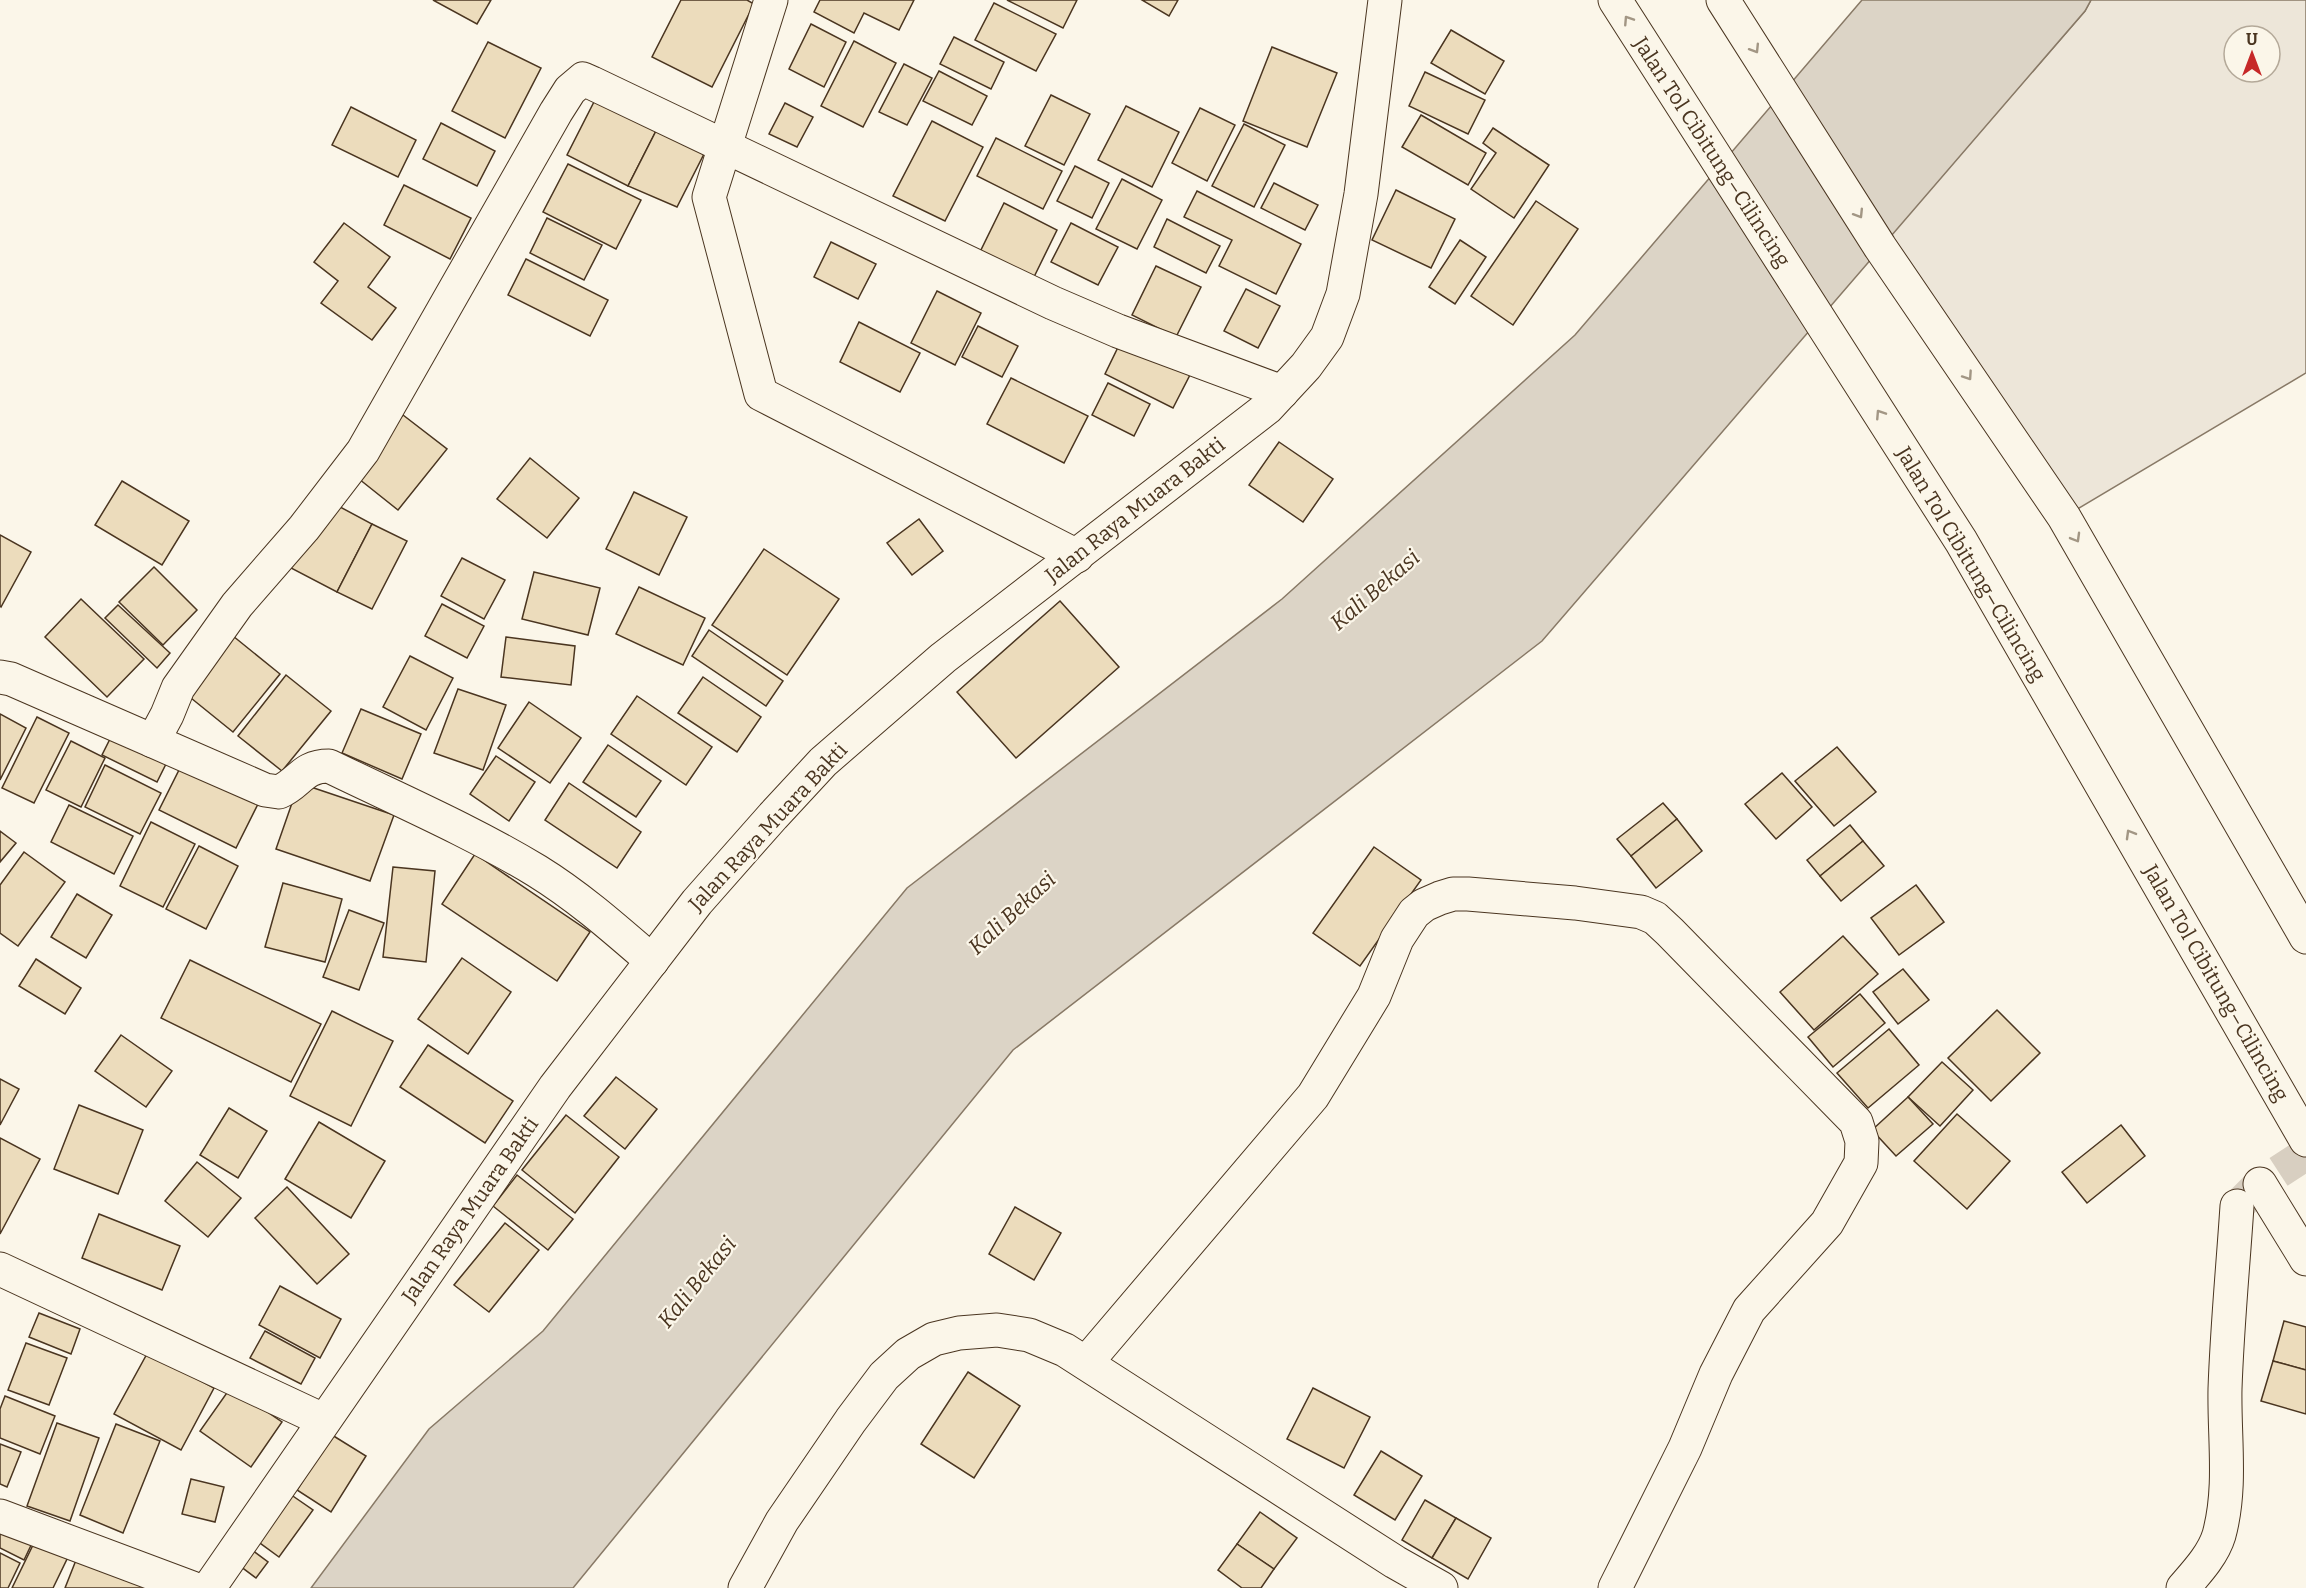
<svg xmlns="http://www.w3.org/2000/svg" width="2306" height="1588" viewBox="0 0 2306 1588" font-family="Bitter,serif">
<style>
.green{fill:#ede6d9;stroke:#887966;stroke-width:1.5;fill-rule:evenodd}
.water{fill:#dcd4c6;stroke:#887966;stroke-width:1.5}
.building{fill:#ecdcbc;stroke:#4a3520;stroke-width:1.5}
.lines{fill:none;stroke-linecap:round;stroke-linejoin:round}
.minor-tunnel{stroke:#d8cfc1;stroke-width:33;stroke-dasharray:33 16;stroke-linecap:butt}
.minor-casing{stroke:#4a3520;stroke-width:35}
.major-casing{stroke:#4a3520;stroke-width:35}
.highway-casing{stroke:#4a3520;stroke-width:35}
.minor{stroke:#fbf6e9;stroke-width:33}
.major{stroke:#fbf6e9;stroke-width:33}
.highway{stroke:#fbf6e9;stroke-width:33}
.oneway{stroke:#a29684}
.labels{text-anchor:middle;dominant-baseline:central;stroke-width:4.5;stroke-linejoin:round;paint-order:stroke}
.street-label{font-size:21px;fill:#4a3520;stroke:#fbf6e9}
.water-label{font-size:22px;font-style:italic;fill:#4a3520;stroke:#fbf6e9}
</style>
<rect width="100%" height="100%" fill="#fbf6e9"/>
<path class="green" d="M2091,0H2306V373L2064,517L1880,247L2085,11ZM2234,36H2270V72H2234Z"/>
<polygon class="water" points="1862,0 2091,0 2085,11 1542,641 1013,1050 573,1588 311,1588 429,1429 543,1331 907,888 1282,599 1575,335"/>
<g class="building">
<polygon points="433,0 491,0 477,24"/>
<polygon points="681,0 747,0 754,4 712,87 652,57"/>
<polygon points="820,0 914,0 899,30 864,13 854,33 814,12"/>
<polygon points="1007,0 1077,0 1063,28"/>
<polygon points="1142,0 1178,0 1169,16"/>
<polygon points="994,3 1056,34 1036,71 975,40"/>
<polygon points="811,24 846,42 824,87 789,69"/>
<polygon points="1451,30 1504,61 1485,94 1431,63"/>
<polygon points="954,37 1004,62 991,89 940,64"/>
<polygon points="854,41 896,63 863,127 821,106"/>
<polygon points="488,42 541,68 505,138 452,111"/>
<polygon points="1272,47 1337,73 1307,147 1243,121"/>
<polygon points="904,64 932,78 907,125 879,112"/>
<polygon points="939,71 987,96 972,125 923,101"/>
<polygon points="1425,72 1485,100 1468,134 1409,106"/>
<polygon points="1051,95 1090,114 1064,165 1025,146"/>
<polygon points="597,96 658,127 628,186 567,155"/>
<polygon points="785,103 813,117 797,147 769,134"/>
<polygon points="1126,106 1179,132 1152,187 1098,160"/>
<polygon points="351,107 416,140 398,177 332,145"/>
<polygon points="1200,108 1235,125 1207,181 1172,163"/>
<polygon points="1421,115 1486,153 1468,185 1402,147"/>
<polygon points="932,121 983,147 945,221 893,196"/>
<polygon points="441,123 495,151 477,186 423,159"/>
<polygon points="1244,124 1285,145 1254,207 1212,186"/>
<polygon points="658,127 707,148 677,207 628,186"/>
<polygon points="1493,128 1549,165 1514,218 1471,189 1496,153 1483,143"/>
<polygon points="996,138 1062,171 1043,209 977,176"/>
<polygon points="568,164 641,200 616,249 543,212"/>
<polygon points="1075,166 1109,183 1092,218 1057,201"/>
<polygon points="1122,179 1162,200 1137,249 1096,229"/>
<polygon points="1274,183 1318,205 1305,230 1261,208"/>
<polygon points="404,185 471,218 450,259 384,225"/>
<polygon points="1396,190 1455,219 1431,268 1372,240"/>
<polygon points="1197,191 1301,244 1276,294 1219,266 1232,240 1184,217"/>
<polygon points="1536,201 1578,229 1513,325 1471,296"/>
<polygon points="1004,203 1057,230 1032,281 979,254"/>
<polygon points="547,218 602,245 584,280 530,253"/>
<polygon points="1167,219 1220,246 1206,273 1154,247"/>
<polygon points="344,223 390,257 368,287 396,308 372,340 321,303 338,281 314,262"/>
<polygon points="1071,223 1118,247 1098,285 1051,262"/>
<polygon points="1460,240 1486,257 1455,304 1429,287"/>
<polygon points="831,242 876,264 858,299 814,277"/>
<polygon points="526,259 608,300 590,336 508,295"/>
<polygon points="1156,266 1201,287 1176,337 1132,315"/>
<polygon points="1246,289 1280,306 1258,348 1224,331"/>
<polygon points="937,291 981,313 955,365 911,343"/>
<polygon points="859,322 920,353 900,392 840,362"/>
<polygon points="978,326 1018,346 1002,377 962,357"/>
<polygon points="1124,335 1193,369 1173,408 1105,374"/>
<polygon points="1011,378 1088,416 1064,463 987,424"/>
<polygon points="1108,383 1150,404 1134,436 1092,415"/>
<polygon points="403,415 447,449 398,510 354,475"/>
<polygon points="1279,442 1333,479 1303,522 1249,485"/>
<polygon points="530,458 579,498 547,538 497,499"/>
<polygon points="122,481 189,521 162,565 95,525"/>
<polygon points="634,492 687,517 659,575 606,549"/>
<polygon points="327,500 372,524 337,592 291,568"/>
<polygon points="919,519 943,551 912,575 887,543"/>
<polygon points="372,524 407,541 372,609 337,592"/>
<polygon points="0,535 31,552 1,607 0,606"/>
<polygon points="764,549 839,599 787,675 712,625"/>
<polygon points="462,558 505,580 484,619 441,596"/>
<polygon points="154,567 197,610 163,645 119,602"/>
<polygon points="534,572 600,588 588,635 522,619"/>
<polygon points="639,587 705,618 683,665 616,634"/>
<polygon points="81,599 144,659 107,697 45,637"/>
<polygon points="1060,601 1119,667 1016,758 957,692"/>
<polygon points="442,604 484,626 467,658 425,636"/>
<polygon points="118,605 170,653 157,668 105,618"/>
<polygon points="709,630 783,681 766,706 692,656"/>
<polygon points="233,636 280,674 233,732 186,694"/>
<polygon points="506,637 575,646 571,685 501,677"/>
<polygon points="410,656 453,678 426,730 383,707"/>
<polygon points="286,675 331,711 282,771 238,736"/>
<polygon points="703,677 761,717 737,752 678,713"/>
<polygon points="458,689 506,705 483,770 434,753"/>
<polygon points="637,696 712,747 686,785 611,734"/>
<polygon points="529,702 581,738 550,783 498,748"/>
<polygon points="361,709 421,734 402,779 342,753"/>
<polygon points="0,714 26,728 0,780"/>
<polygon points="37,717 69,733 34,803 2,788"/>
<polygon points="116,727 171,754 157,782 102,755"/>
<polygon points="71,741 105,758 81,807 46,790"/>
<polygon points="608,745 661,781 636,817 583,782"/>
<polygon points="1837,747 1876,792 1834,826 1795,781"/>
<polygon points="186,756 263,794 236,848 159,810"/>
<polygon points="496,756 535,782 509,821 470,794"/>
<polygon points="105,765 161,793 140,834 85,807"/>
<polygon points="1782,773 1812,807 1776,839 1745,804"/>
<polygon points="299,783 394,815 370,881 276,849"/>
<polygon points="569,783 641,832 617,868 545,820"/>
<polygon points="1663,803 1677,819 1631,856 1617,839"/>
<polygon points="69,805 133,836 114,874 51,842"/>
<polygon points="1677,819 1702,851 1656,888 1631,856"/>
<polygon points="151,822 195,844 163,907 120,886"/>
<polygon points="1850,825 1863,841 1820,876 1807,860"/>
<polygon points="0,831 16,843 0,862"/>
<polygon points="1863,841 1884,866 1841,901 1820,876"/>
<polygon points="199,846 238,866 206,929 166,909"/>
<polygon points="1374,847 1421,880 1360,966 1313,933"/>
<polygon points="24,852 65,882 18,946 0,933 0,885"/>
<polygon points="475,854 590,932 557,981 442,904"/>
<polygon points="393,867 435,871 426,962 383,957"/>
<polygon points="283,883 342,899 325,962 265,947"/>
<polygon points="1916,885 1944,922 1899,955 1871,918"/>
<polygon points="77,894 112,915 86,958 51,937"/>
<polygon points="349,910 384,923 359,990 323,977"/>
<polygon points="1843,936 1878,974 1814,1030 1780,992"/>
<polygon points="462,958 511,992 468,1054 418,1019"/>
<polygon points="36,959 81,988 65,1014 19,986"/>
<polygon points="190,960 321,1024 291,1082 161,1018"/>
<polygon points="1903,969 1929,1000 1898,1024 1873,992"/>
<polygon points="1860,994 1885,1023 1833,1067 1808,1037"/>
<polygon points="1997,1010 2040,1053 1991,1101 1948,1058"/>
<polygon points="332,1011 393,1041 351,1126 290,1096"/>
<polygon points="1889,1029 1919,1065 1868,1108 1837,1073"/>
<polygon points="121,1035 172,1071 146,1107 95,1071"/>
<polygon points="428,1045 513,1101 485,1143 400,1087"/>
<polygon points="1942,1062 1973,1090 1940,1126 1908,1097"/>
<polygon points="616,1077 657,1109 625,1149 584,1116"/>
<polygon points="0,1079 19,1089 0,1125"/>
<polygon points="1908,1097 1933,1124 1896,1156 1872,1130"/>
<polygon points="79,1105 143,1130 118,1194 54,1169"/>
<polygon points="229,1108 267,1131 238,1178 200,1155"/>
<polygon points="1957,1114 2010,1161 1967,1209 1914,1161"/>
<polygon points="566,1115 619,1157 575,1213 522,1170"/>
<polygon points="319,1122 385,1161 351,1218 285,1179"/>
<polygon points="2121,1125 2145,1156 2087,1203 2062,1172"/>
<polygon points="0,1138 40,1159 0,1234"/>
<polygon points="197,1162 241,1198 208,1237 165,1201"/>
<polygon points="517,1175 573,1219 548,1250 493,1206"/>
<polygon points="287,1187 349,1254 317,1284 255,1218"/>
<polygon points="1015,1207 1061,1233 1034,1280 989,1254"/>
<polygon points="99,1214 180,1246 162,1290 82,1258"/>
<polygon points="505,1223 539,1250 489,1312 454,1285"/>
<polygon points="280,1286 341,1319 320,1358 259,1325"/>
<polygon points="39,1313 80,1329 71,1354 29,1337"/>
<polygon points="2284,1321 2306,1327 2306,1370 2273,1361"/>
<polygon points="265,1331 315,1358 301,1384 250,1358"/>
<polygon points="26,1343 67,1358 49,1405 8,1390"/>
<polygon points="148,1352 214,1388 181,1450 114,1414"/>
<polygon points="2273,1361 2306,1370 2306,1414 2261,1401"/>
<polygon points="968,1372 1020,1406 974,1478 921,1444"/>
<polygon points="231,1387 282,1422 251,1467 200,1431"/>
<polygon points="1313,1388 1370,1417 1344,1468 1287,1439"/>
<polygon points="5,1396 55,1416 40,1454 0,1438 0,1409"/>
<polygon points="57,1423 99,1438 70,1521 27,1506"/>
<polygon points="116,1424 160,1441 123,1533 80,1515"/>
<polygon points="332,1435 366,1456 331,1512 297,1490"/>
<polygon points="0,1444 21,1452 7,1487 0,1484"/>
<polygon points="1381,1451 1422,1476 1395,1520 1354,1495"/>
<polygon points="191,1479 224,1487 215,1522 182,1514"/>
<polygon points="287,1492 313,1510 279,1557 253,1538"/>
<polygon points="1425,1500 1456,1518 1432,1558 1402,1540"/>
<polygon points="1260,1512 1297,1538 1274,1569 1237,1544"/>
<polygon points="1456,1518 1491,1538 1468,1579 1432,1558"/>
<polygon points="0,1522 34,1539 24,1560 0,1548"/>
<polygon points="35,1541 68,1557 53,1588 12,1588"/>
<polygon points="244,1544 268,1562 256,1578 232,1560"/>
<polygon points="1237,1544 1274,1569 1261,1588 1242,1588 1218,1570"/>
<polygon points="80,1550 160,1588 65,1588"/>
<polygon points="0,1553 20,1563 8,1588 0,1588"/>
</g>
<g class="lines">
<polyline class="minor-tunnel" points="2241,1203 2260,1184 2306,1154"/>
<g class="minor-casing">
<g id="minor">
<polyline points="771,0 709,197 761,394 1077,556"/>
<polyline points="0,677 11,679 153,741"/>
<path d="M652,961C615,929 579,897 537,871C471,831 399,800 329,766C302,766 300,783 279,792L265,790L153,741L167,715L178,688L237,605L304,528L363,451L556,112L570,90L583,79L592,83L1053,303L1118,331L1282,392"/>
<polyline points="2260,1184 2306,1259"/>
<polyline points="0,1269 323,1420"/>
<polyline points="1086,1363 1313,1096 1374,996 1397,939 1414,913 1424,905 1440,898 1453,894 1468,894 1575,903 1641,912 1655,918 1670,932 1856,1122 1862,1141 1861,1163 1827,1223 1749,1310 1716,1374 1685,1448 1615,1588"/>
<polyline points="0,1516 192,1588"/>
<polyline points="745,1588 782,1521 851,1420 884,1376 908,1354 934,1339 959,1333 997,1330 1029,1335 1065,1350 1395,1562 1441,1588"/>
<path d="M2183,1588C2196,1573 2213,1555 2219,1535C2232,1487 2224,1438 2225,1389C2227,1328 2233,1267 2237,1206"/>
</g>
</g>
<g class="major-casing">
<polyline id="major" points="209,1588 555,1087 697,902 773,816 823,762 943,658 1267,408 1306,366 1327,337 1343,294 1361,194 1385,0"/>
</g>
<g class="highway-casing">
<g id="highway">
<polyline points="1615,0 1961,541 2306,1140"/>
<polyline points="1723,0 1880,247 2064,517 2306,937"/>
</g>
</g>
<use href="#minor" class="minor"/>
<use href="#major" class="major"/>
<use href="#highway" class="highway"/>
</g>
<defs><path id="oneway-chevron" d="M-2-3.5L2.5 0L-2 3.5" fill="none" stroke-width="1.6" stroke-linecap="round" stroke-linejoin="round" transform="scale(1.5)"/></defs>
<g class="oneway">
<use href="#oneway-chevron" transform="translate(1628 20) rotate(-123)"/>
<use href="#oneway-chevron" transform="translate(1755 49) rotate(58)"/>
<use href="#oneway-chevron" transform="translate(1859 214) rotate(58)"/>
<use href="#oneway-chevron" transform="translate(1968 376) rotate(56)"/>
<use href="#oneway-chevron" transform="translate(1880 414) rotate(-123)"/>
<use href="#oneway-chevron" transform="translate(2076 538) rotate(60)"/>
<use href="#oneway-chevron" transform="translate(2130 834) rotate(-120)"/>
</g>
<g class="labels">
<g class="street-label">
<text transform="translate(1712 152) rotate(57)">Jalan Tol Cibitung–Cilincing</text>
<text transform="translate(1135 510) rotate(-38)">Jalan Raya Muara Bakti</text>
<text transform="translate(1971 564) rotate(59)">Jalan Tol Cibitung–Cilincing</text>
<text transform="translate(768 827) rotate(-47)">Jalan Raya Muara Bakti</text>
<text transform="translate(2216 983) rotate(60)">Jalan Tol Cibitung–Cilincing</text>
<text transform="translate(470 1210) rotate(-55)">Jalan Raya Muara Bakti</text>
</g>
<g class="water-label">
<text transform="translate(1375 590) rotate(-41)">Kali Bekasi</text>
<text transform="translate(1012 913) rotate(-43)">Kali Bekasi</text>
<text transform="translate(697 1282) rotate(-51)">Kali Bekasi</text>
</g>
</g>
<g transform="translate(2252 54)"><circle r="28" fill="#fbf6e9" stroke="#b4a999" stroke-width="1.5"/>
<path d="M0-4.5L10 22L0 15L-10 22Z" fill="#c62828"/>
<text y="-9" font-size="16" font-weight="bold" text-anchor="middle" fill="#4a3520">U</text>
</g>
</svg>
